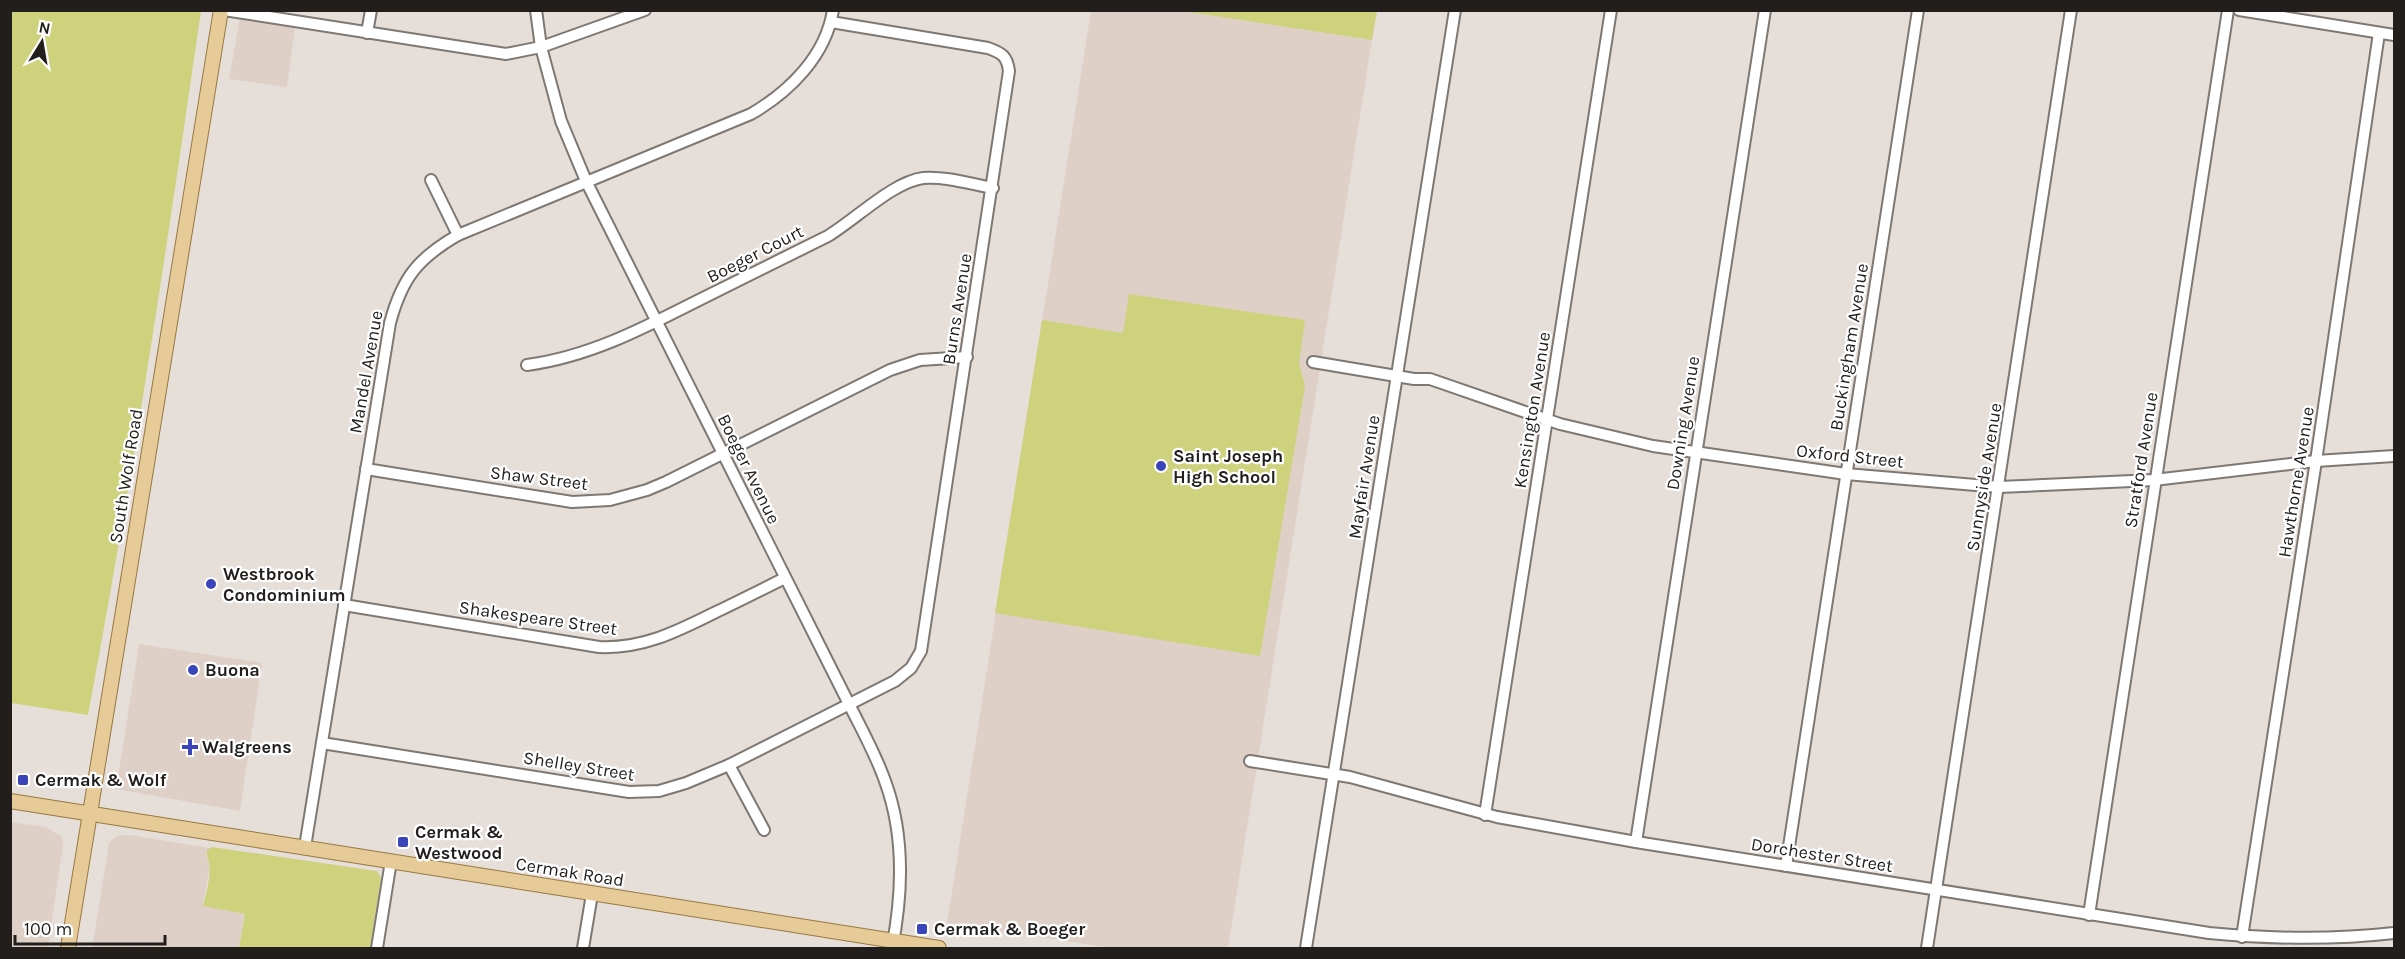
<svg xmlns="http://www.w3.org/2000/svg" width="2405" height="959" viewBox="0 0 2405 959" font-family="Karla,sans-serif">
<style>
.built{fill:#dfd0c7}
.green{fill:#ced27d}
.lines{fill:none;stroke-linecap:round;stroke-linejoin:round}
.minor-casing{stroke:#7e7772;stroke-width:14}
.major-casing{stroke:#967840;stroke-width:16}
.minor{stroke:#fff;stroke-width:10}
.major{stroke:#e6cb98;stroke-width:14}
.poi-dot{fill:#3945b8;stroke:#fff;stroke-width:2}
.labels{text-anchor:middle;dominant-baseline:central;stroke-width:4.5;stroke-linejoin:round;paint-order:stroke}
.street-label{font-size:18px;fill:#211e1c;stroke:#fff}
.poi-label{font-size:18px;font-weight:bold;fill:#211e1c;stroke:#fff;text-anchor:start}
</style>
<rect width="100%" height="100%" fill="#e6ded9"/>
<g class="built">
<polygon points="1091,11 1181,11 1372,40 1228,948 1111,948 947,923"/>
<polygon points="241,12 296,20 287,87 229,79"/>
<polygon points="139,644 262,663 240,811 116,789"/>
<polygon points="10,822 46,827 62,837 63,845 48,948 11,948"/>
<polygon points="121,835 130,835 210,848 207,850 206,855 209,862 209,870 203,905 245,914 239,948 92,948 109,843 115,837"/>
</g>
<g class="green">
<path d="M11,10L201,11C167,246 132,481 88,715L11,703Z"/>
<polygon points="1181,11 1377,10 1377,11 1372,40"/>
<polygon points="1129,294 1305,320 1299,363 1305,386 1260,656 995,613 1042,320 1123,333"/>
<path d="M212,847L377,871L381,878L370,948H239L245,914L203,906C206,893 211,877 209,865C209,858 206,857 207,850Z"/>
</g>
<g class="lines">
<g class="minor-casing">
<g id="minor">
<polyline points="224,10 506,54 541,47 645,10"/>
<path d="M536,10L541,47L561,121L586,181L850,706C862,730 876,755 885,781C905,835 903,892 892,948"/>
<polyline points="2239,10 2394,35"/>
<polyline points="367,33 371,10"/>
<polyline points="431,180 458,235"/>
<polyline points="1313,362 1414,379 1430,379 1560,424 1653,446 1846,474 1999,487 2154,480 2316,461 2394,456"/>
<path d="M527,365C588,357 642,329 697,301C741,279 785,257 828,236C856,219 893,182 923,178C945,176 971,184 993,188"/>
<polyline points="366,469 572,502 610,500 647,490 666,482 890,370 920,360 967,357"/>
<path d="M344,605L599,647C642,649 676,632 714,613C737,602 761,590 785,578"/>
<path d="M322,743L629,792L659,791L686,783L729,765L895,681L911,668L921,651L1009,71C1007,56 1002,53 988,48L831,22"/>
<path d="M1250,761L1350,777L1497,817L1636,842L2209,933C2271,939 2332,940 2394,933"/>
<polyline points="729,765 764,830"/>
<polyline points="1485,815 1611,10"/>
<polyline points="1636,842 1765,10"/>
<path d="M305,847L390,323C402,278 418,258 458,235L751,114C789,92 826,56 833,10"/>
<polyline points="1786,866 1918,10"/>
<polyline points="2089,915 2228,10"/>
<polyline points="2242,937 2316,461 2379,33"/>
<polyline points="377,948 391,861"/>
<polyline points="583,948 592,894"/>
<polyline points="1306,948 1455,10"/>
<polyline points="1927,948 2071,10"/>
</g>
</g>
<g class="major-casing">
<g id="major">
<polyline points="10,801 939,948"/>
<polyline points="68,948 221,10"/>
</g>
</g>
<use href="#minor" class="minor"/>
<use href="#major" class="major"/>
</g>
<g class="poi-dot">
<circle cx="1161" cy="466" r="6"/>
<circle cx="211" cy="584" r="6"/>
<circle cx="193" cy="670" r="6"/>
<path d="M187 738h6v6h6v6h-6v6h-6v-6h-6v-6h6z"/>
<rect x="17" y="774" width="12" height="12" rx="3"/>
<rect x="397" y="836" width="12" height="12" rx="3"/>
<rect x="916" y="923" width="12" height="12" rx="3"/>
</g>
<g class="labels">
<g class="street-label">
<text transform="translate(755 254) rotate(-27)">Boeger Court</text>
<text transform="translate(957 309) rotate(-81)">Burns Avenue</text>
<text transform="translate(1849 347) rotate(-81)">Buckingham Avenue</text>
<text transform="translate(366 372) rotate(-80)">Mandel Avenue</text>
<text transform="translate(1532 410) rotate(-81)">Kensington Avenue</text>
<text transform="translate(1683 423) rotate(-81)">Downing Avenue</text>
<text transform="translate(1850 456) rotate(6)">Oxford Street</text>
<text transform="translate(2141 460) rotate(-81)">Stratford Avenue</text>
<text transform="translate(749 469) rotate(64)">Boeger Avenue</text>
<text transform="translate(126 476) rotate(-81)">South Wolf Road</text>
<text transform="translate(1364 477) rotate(-81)">Mayfair Avenue</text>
<text transform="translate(1984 477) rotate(-81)">Sunnyside Avenue</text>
<text transform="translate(539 478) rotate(7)">Shaw Street</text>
<text transform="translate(2296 482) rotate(-81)">Hawthorne Avenue</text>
<text transform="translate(538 618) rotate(8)">Shakespeare Street</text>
<text transform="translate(579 766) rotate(9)">Shelley Street</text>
<text transform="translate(1822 855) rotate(9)">Dorchester Street</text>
<text transform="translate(570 872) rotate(9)">Cermak Road</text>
</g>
<g class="poi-label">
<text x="1173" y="456">Saint Joseph<tspan x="1173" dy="21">High School</tspan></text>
<text x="223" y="574">Westbrook<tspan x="223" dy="21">Condominium</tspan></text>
<text x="205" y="670">Buona</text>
<text x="202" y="747">Walgreens</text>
<text x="35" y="780">Cermak &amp; Wolf</text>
<text x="415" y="832">Cermak &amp;<tspan x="415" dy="21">Westwood</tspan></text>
<text x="934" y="929">Cermak &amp; Boeger</text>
</g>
</g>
<rect width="2405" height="959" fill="none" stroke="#211e1c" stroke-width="24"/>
<g transform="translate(42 42) rotate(11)" stroke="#ffffff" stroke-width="4.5" paint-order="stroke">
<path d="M0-4.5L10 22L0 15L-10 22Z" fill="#211e1c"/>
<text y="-9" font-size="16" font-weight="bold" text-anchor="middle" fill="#211e1c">N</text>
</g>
<path d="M15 935v9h150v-9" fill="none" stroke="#211e1c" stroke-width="3"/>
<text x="24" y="935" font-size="18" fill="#211e1c" stroke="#ffffff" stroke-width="4.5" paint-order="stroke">100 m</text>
</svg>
